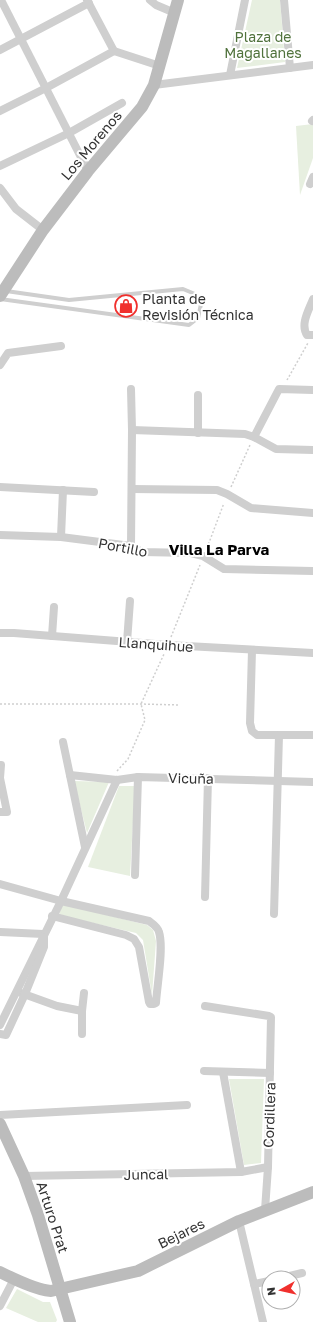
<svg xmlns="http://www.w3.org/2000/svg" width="313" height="1322" viewBox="0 0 313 1322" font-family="'Golos Text',sans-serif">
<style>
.green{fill:#e7efe0}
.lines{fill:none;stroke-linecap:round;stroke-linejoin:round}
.path{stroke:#cfcfcf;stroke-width:1.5;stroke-dasharray:2 2;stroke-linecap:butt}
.lane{stroke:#cfcfcf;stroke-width:4}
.street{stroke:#cfcfcf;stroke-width:8}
.secondary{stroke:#bcbcbc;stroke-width:12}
.labels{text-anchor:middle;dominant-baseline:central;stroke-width:4;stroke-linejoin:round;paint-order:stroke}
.park-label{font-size:14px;fill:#50723c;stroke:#fff}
.street-label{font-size:14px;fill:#323232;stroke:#fff}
.poi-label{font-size:14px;fill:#323232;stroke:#fff;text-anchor:start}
.neighbourhood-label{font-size:15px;font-weight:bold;fill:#000;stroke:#fff}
</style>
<rect width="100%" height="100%" fill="#fff"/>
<g class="green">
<polygon points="252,0 280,0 285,62 237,68"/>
<polygon points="313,124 313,158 300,195 296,126"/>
<polygon points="74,781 109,782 87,833"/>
<polygon points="119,786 135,786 130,876 88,867"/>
<polygon points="62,904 147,925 153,930 156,941 152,995 143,940 136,933 59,915"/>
<polygon points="229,1079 264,1079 261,1163 244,1165"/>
<polygon points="17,1289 43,1302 50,1302 57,1320 56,1322 38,1322 6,1308"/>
</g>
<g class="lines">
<g class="path">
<polyline points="287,380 308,343"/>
<polyline points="231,487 250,445"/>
<polyline points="207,548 224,503"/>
<polyline points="171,637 200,565"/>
<polyline points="0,704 141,704 180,705"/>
<polyline points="117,771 128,759 145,720 141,704 164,654"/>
</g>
<polyline class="lane" points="0,299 189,325 198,318 201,304 195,294 183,289 69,300 6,291"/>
<g class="street">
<polyline points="1,0 88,171"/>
<polyline points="87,0 114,51 160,66"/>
<polyline points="150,0 156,5 175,13"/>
<polyline points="284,0 290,68"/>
<polyline points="0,50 89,3"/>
<polyline points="230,75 245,0"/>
<polyline points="154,85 313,65"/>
<polyline points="0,111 46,88 114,51"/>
<polyline points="312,121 313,120"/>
<polyline points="0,166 69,133 122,103"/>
<polyline points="310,184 313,177"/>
<polyline points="0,188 16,209 43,230"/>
<path d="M313,299C309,310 300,324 307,335H313"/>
<polyline points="0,365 8,353 61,346"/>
<polyline points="198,395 198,433"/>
<polyline points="132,430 245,434 254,437 276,449 313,450"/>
<polyline points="254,437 279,389 313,390"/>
<polyline points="0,487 94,492"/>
<polyline points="132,489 217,490 227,494 251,508 313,513"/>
<polyline points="0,535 61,537 131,546 142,552 191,553 203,556 224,569 313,571"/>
<polyline points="61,537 63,490"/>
<polyline points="131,546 132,430 131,389"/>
<polyline points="0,633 14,633 168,645 313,653"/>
<polyline points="52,636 54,607"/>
<polyline points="127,642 130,601"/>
<polyline points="252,650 250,723 252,731 257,735 313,735"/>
<polyline points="63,742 85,847"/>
<polyline points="70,775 117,780 138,777 313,782"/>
<polyline points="0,812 7,812 0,778 1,765"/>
<polyline points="135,875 138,777"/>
<path d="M0,884L61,901L149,921C153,924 158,927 159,932C164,948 157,985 156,1003L154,1004H150L149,1002L139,947L134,939L126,935L52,916"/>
<polyline points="205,897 208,778"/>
<polyline points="274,914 279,735"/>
<polyline points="0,932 43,934"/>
<polyline points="21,993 57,1006 82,1011"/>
<polyline points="205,1006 269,1016 271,1017 268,1167 265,1210"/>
<polyline points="0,1025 61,901 117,780"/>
<polyline points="0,1034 6,1035 25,994 44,947 44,937"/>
<polyline points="82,1034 82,1011 84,993"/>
<polyline points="204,1071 270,1073"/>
<polyline points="223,1072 241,1172"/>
<polyline points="0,1115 187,1105"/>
<polyline points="24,1176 241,1172 268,1167"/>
<polyline points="239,1221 263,1322"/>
<polyline points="281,1278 302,1273"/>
<polyline points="254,1284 269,1281"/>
<polyline points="0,1306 14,1279"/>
</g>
<g class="secondary">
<polyline points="0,296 43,230 88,171 142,107 154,85 178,0"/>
<polyline points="0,1124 24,1176 38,1215 70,1322"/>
<path d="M0,1272C14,1279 36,1290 51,1291L138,1271L239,1221L313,1192"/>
</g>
</g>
<defs>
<g id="shop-ring" transform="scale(1.15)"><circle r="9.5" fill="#fff" stroke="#f0302d" stroke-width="1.5"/><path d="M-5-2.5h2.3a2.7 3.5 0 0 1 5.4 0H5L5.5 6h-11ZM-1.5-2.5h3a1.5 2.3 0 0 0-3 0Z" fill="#f0302d"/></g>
</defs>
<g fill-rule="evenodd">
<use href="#shop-ring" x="126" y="306"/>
</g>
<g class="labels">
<g class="park-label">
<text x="263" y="36">Plaza de<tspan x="263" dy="16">Magallanes</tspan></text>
</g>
<g class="street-label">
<text transform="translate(91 145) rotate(-50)">Los Morenos</text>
<text transform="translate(123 547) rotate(11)">Portillo</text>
<text transform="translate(156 644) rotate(4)">Llanquihue</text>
<text transform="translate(191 778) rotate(1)">Vicuña</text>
<text transform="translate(269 1115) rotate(-88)">Cordillera</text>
<text transform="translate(146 1174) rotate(-1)">Juncal</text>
<text transform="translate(53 1217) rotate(72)">Arturo Prat</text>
<text transform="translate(181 1233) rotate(-26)">Bejares</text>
</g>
<g class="poi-label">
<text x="142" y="298">Planta de<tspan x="142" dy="16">Revisión Técnica</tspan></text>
</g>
<g class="neighbourhood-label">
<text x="219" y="549">Villa La Parva</text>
</g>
</g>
<g transform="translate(281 1290) rotate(262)"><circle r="19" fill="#ffffff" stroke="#adadad"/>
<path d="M0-3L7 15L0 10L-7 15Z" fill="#f0302d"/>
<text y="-6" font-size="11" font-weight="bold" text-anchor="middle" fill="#323232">N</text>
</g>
</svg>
